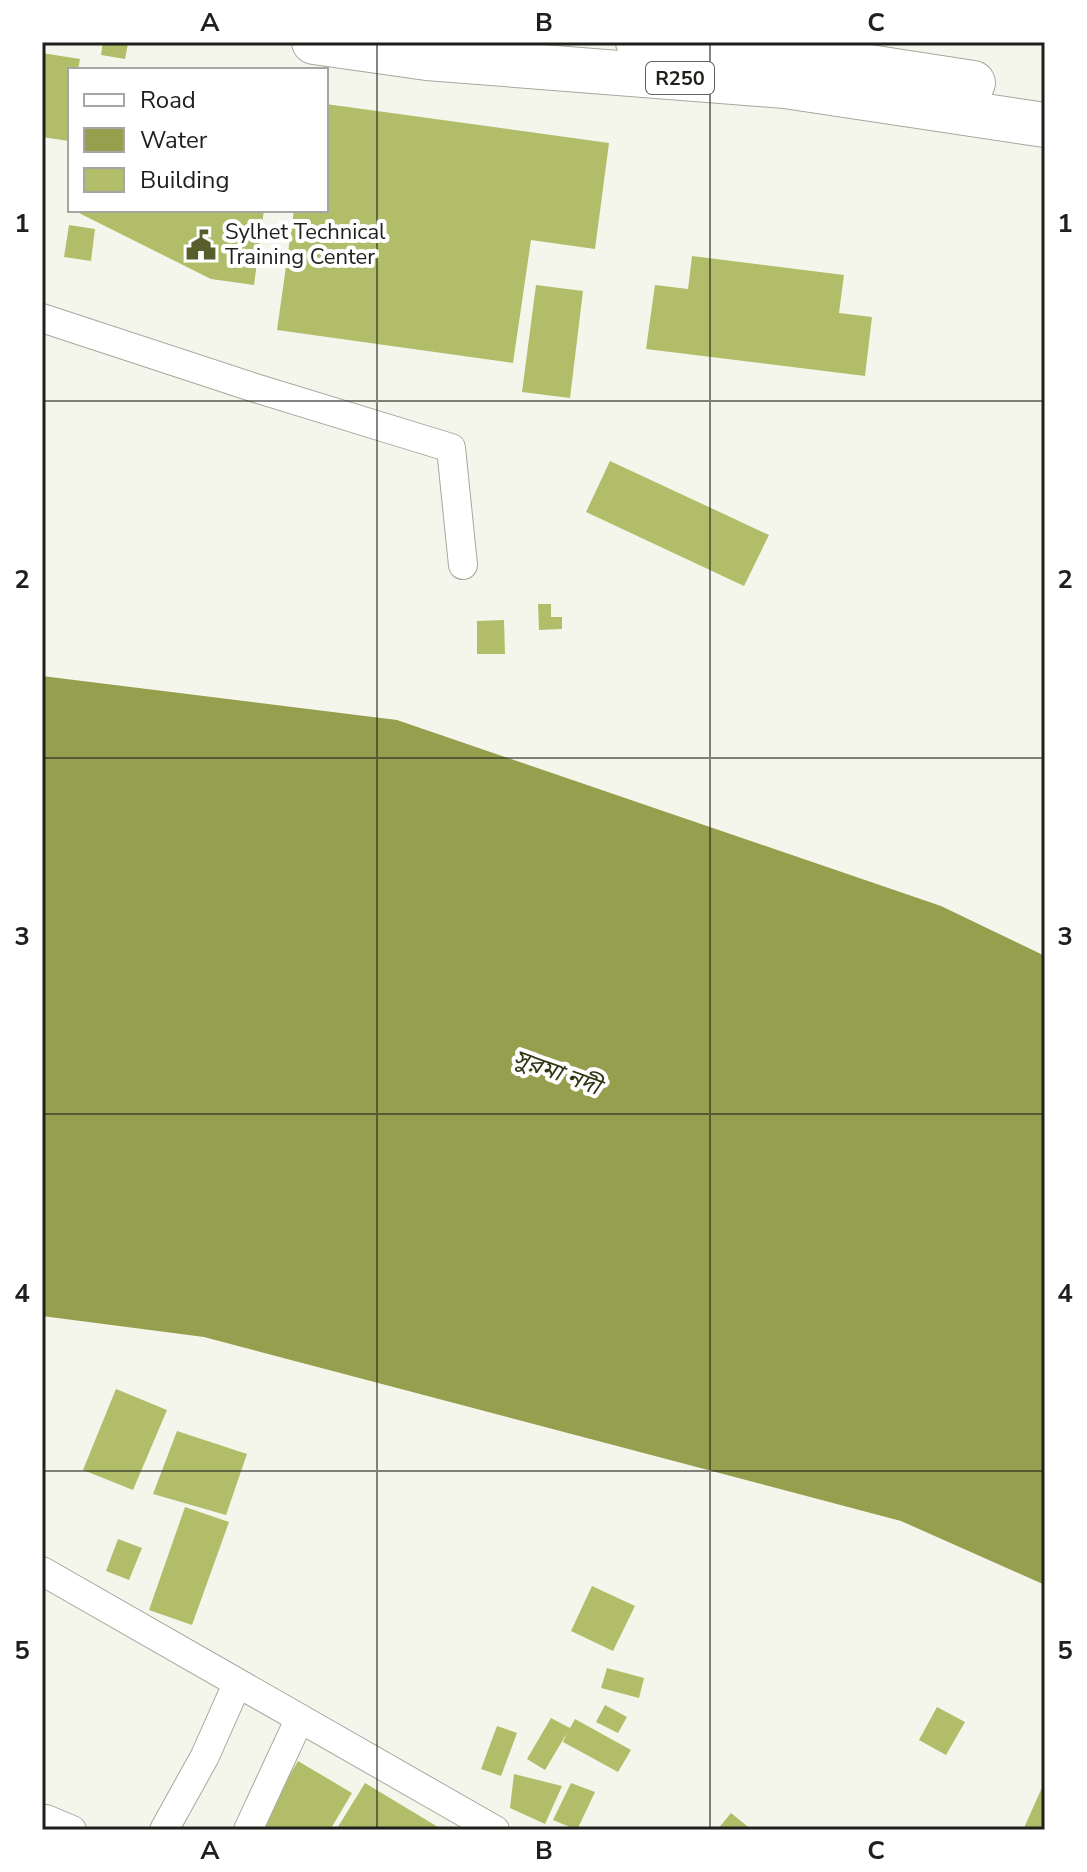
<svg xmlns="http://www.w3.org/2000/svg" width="1087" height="1872" viewBox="0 0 1087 1872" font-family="'Nunito Sans','Noto Sans Bengali',sans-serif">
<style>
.water{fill:#959f4d}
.building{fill:#b2bd6a}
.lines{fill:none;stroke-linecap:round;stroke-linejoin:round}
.minor-casing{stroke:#a6a89e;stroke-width:30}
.primary-casing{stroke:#a6a89e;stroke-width:46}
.minor{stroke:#fff;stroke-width:28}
.primary{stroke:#fff;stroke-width:44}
.grid{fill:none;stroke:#1f201c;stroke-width:2;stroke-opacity:0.55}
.labels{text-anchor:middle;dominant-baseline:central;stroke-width:8;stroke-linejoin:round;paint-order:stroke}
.shield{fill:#fff;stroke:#626360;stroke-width:2}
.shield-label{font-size:20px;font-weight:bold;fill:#1f201c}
.poi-label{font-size:22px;fill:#1f201c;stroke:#fff;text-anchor:start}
.water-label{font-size:24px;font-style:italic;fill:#303410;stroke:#fff}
.neatline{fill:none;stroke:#1f201c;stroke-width:3}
.grid-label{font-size:26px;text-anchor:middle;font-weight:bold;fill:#1f201c}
</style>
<rect width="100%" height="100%" fill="#f4f6ec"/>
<polygon class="water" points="42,676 397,720 941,906 1045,956 1045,1585 901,1521 204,1337 42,1316"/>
<g class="building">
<polygon points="103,42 128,44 125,59 101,55"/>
<polygon points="42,53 80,59 78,70 70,70 69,141 42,137"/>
<polygon points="326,104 609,143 595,249 531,240 513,363 277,330 294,210 326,210"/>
<polygon points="73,210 264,210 254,285 211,279"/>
<polygon points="69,225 95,229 91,261 64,257"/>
<polygon points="692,256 844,275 839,313 872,317 865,376 646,349 655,285 688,289"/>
<polygon points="536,285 583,291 570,398 522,392"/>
<polygon points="610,461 769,535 744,586 586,512"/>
<polygon points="538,604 551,604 551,617 562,617 562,629 539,630"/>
<polygon points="504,620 505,654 477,654 477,621"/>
<polygon points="116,1389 167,1410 133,1490 83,1470"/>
<polygon points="177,1431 247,1454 226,1515 153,1494"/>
<polygon points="185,1507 229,1522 192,1625 149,1610"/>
<polygon points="118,1539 142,1548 129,1580 106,1571"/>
<polygon points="592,1586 635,1606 613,1651 571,1631"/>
<polygon points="607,1668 644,1678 639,1698 601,1688"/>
<polygon points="605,1705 627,1717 618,1733 596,1722"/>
<polygon points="937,1707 965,1722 946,1755 919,1740"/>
<polygon points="551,1718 570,1728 575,1719 631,1750 618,1772 563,1742 567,1733 545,1770 527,1759"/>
<polygon points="497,1726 517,1733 501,1776 481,1769"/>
<polygon points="298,1761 352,1793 330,1830 257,1830"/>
<polygon points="514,1774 562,1786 545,1824 510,1808"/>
<polygon points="1045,1781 1045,1830 1023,1830"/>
<polygon points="365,1783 443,1830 336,1830"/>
<polygon points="571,1783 595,1792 577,1830 553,1820"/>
<polygon points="731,1813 752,1830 717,1830"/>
</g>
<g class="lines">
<g class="minor-casing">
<g id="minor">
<polyline points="42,318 252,387 451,448 463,565"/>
<polyline points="42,1571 495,1830"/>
<polyline points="46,1819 72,1830"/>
<polyline points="164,1830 205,1756 237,1684"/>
<polyline points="248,1830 299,1720"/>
</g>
</g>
<g class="primary-casing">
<g id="primary">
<polyline points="314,42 427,58 785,86 1045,125"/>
<polyline points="638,42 791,55 973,83"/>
</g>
</g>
<use href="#minor" class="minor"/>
<use href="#primary" class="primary"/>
</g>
<path class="grid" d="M377,42V1830M710,42V1830M42,401H1045M42,758H1045M42,1114H1045M42,1471H1045"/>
<defs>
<g id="civic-bare" transform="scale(2.4)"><path d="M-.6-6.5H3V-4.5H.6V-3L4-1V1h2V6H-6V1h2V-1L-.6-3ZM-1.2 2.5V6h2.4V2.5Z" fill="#575d2b" stroke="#fff" stroke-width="2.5" paint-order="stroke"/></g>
</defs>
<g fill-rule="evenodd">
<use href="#civic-bare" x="201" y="245"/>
</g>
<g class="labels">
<rect class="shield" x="646" y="62" width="68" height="32" rx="6"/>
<g class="shield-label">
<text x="680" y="78">R250</text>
</g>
<g class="poi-label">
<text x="225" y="232">Sylhet Technical<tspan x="225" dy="25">Training Center</tspan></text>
</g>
<g class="water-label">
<text transform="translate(557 1072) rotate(20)">সুরমা নদী</text>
</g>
</g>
<rect width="1087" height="1872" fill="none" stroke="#ffffff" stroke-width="88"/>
<rect x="68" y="68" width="260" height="144" fill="#ffffff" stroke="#a5a6a4" stroke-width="2"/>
<rect x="84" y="94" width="40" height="12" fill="#ffffff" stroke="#a5a6a4" stroke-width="2"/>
<text x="140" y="108" font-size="24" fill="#1f201c">Road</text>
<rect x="84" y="128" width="40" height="24" fill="#959f4d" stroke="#a5a6a4" stroke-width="2"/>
<text x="140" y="148" font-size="24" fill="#1f201c">Water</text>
<rect x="84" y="168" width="40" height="24" fill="#b2bd6a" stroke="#a5a6a4" stroke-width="2"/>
<text x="140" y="188" font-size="24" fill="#1f201c">Building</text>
<rect x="44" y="44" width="999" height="1784" class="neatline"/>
<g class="grid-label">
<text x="210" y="31">A</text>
<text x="544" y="31">B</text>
<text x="876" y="31">C</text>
<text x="22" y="232">1</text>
<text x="1065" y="232">1</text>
<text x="22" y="588">2</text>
<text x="1065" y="588">2</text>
<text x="22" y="945">3</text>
<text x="1065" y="945">3</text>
<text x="22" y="1302">4</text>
<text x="1065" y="1302">4</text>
<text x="22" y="1659">5</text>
<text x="1065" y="1659">5</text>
<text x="210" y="1859">A</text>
<text x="544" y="1859">B</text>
<text x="876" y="1859">C</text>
</g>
</svg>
